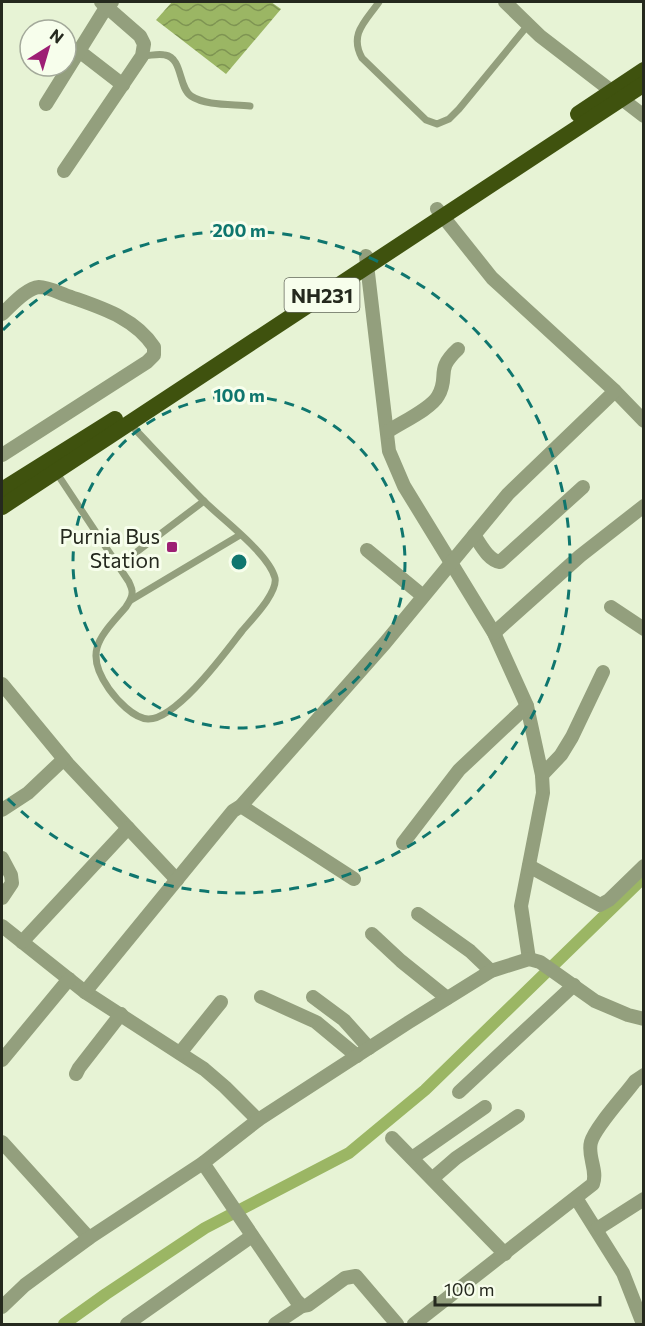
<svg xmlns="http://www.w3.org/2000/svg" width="645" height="1326" viewBox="0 0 645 1326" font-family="Commissioner,sans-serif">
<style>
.water{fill:url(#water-waves)}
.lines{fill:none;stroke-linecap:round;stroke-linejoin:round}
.canal{stroke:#9bb664;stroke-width:12}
.service{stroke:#939f7d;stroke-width:7}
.minor{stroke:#939f7d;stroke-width:14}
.trunk{stroke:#3f520e;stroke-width:16}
.ring{fill:none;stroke:#0f766e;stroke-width:3;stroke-dasharray:10 8}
.poi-dot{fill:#9d1f74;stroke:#f7feec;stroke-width:2}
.labels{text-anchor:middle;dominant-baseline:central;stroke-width:6;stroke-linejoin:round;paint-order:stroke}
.shield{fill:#f7feec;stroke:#64695c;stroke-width:1.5}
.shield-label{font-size:20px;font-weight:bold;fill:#25291e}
.poi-label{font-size:21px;fill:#25291e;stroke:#f7feec;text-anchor:end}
.centre{fill:#0f766e;stroke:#f7feec;stroke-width:3}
.ring-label{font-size:18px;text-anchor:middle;font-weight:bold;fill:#0f766e;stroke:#f7feec;stroke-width:6;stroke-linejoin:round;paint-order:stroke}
</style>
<defs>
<pattern id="water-waves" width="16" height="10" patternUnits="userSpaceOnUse" patternTransform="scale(1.5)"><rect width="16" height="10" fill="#9bb664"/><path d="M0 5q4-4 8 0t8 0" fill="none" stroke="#7e9452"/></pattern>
</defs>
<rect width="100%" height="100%" fill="#e7f3d5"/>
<polygon class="water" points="172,2 271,2 281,9 226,74 156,20"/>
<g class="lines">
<polyline class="canal" points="64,1324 106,1294 205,1228 349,1153 425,1090 644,877"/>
<g class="service">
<path d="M379,2C365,22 349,34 362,58L426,120L437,124L449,119L459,109L528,25"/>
<path d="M142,56C150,56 158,53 165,55C183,58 178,87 191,96C206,106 233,104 250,106"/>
<path d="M56,472L129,582C130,585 132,588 132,591C133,597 129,602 126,607C101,636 82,651 109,689C117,700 133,718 148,719C176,720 225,653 242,631C251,620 278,593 275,578C269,554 223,520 205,502C179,476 154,449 129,423"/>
<polyline points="118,566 204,501"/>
<polyline points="131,600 240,535"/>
</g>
<g class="minor">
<polyline points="505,2 540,36 644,116"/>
<polyline points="79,51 123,85"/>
<polyline points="46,104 107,6 112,2"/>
<polyline points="64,171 142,56 144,44 140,36 101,2"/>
<polyline points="437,209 492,278 615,391 644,421"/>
<polyline points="366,256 389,451 404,486 494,633 527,706 542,775 543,793 521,906 529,959"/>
<path d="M2,314C11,306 26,288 39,287C49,287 61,294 71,297C102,308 135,318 154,347V355L147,362L2,455"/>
<path d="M387,432C400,423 431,409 438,396C450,376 434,371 458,349"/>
<path d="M474,535C481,545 488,560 500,562L583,487"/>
<polyline points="367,550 423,596"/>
<polyline points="611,607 644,629"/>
<polyline points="494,633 580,556 644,506"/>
<polyline points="2,684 68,764 177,880"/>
<polyline points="542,775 561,755 572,737 603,672"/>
<polyline points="241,806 354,879"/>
<polyline points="2,810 28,793 64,759"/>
<polyline points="403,843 459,770 527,706"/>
<polyline points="2,858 11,875 12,883 2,898"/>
<polyline points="529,866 600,905 609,900 644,866"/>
<polyline points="418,914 470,951 491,971"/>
<polyline points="2,926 85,992 204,1069 225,1087 258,1120"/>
<polyline points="372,934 401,961 447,998"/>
<polyline points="22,942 128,828"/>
<polyline points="85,992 233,811 241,806 385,643 508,494 615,391"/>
<polyline points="261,997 316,1022 357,1056"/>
<polyline points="313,997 344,1020 369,1048"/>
<polyline points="180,1053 221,1002"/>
<polyline points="2,1060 69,979"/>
<polyline points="76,1074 79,1068 121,1014"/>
<polyline points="459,1092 574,985"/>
<polyline points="392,1138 505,1254"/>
<polyline points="2,1142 89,1238"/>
<polyline points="412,1158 485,1107"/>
<polyline points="203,1163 296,1300 302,1306 308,1305 345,1278 356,1276 397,1324"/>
<polyline points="433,1178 456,1158 518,1116"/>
<polyline points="576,1198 623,1273 643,1324"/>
<polyline points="597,1229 644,1199"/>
<polyline points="2,1307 25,1285 89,1238 203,1163 258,1120 409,1022 491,971 529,959 540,962 595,1001 628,1015 644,1019"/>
<polyline points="127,1324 252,1236"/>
<polyline points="275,1324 302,1306"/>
<path d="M414,1324L593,1184C598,1170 587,1156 591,1142C595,1127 625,1095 635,1081L644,1075"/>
</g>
<g class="trunk">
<polyline points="578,114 644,70"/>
<polyline points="2,490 115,419"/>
<polyline points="2,507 644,84"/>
</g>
</g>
<g class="ring">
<circle cx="239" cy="562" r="166"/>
<path d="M3 330A331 331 0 1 1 3 794"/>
</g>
<rect class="poi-dot" x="166" y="541" width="12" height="12" rx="3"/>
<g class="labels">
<rect class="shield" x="284.5" y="278" width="75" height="34" rx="4.5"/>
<g class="shield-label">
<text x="322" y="295">NH231</text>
</g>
<g class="poi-label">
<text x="160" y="535">Purnia Bus<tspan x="160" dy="24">Station</tspan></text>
</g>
</g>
<circle cx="239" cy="562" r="9" class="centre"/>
<g class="ring-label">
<text x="239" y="237">200 m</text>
<text x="239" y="402">100 m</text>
</g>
<rect width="645" height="1326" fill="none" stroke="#25291e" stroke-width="6"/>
<g transform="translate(48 48) rotate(37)"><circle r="28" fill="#f7feec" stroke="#a3a99a" stroke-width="1.5"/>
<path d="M0-4.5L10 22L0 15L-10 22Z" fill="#9d1f74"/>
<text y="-9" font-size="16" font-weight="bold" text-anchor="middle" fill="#25291e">N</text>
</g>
<path d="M435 1296v9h165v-9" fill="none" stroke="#25291e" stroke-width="3"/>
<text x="444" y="1296" font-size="18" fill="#25291e" stroke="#f7feec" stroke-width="4.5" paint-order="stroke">100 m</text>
</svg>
